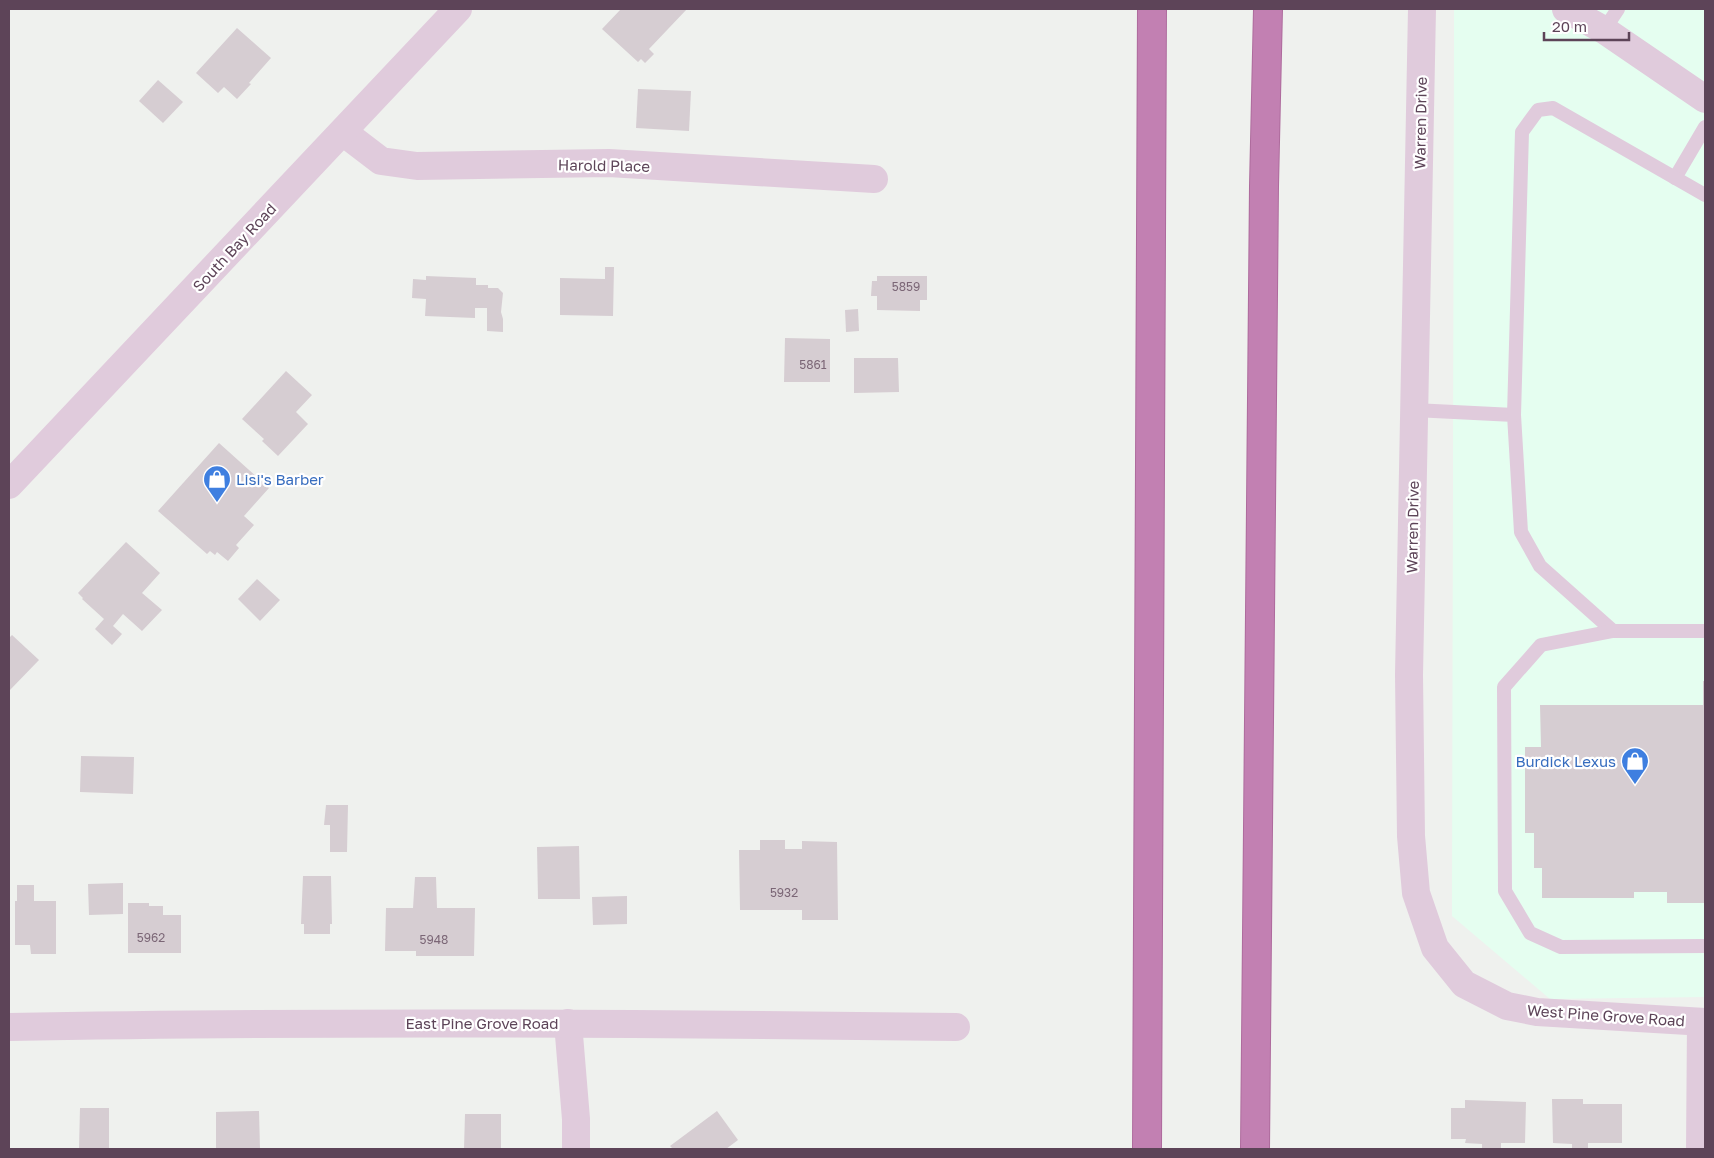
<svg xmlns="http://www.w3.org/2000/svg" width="1714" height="1158" viewBox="0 0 1714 1158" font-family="'Golos Text',sans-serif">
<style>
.commercial{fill:#e5fef0}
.building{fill:#d6cdd2}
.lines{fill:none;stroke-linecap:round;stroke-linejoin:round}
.motorway-casing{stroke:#ae6b9d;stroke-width:30}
.service{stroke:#e0cbdc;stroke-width:14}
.minor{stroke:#e0cbdc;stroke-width:28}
.tertiary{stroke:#e0cbdc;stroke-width:28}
.motorway{stroke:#c280b2;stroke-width:28}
.labels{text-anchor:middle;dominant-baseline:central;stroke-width:4.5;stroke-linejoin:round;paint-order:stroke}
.number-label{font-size:12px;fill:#7b6676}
.street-label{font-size:15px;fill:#5d4458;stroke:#fff}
.shop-label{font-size:15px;fill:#366cbe;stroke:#fff;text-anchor:start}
</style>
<rect width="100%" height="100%" fill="#eff1ee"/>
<polygon class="commercial" points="1454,9 1705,9 1705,997 1550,999 1452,916"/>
<g class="building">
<polygon points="621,9 687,9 649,49 654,54 645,63 641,59 638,62 602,29"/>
<polygon points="237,28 271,58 249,83 251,84 237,99 224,87 218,93 196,73"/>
<polygon points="158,80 183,102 163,123 139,101"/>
<polygon points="638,89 691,91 689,131 636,128"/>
<polygon points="605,267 614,267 613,316 560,315 560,278 605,279"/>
<polygon points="426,276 476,278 476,285 488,285 488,288 498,288 503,293 501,312 503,319 503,332 487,331 487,308 475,308 475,318 425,316 426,299 412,298 413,279 426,280"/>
<polygon points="877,276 927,276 927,300 920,300 920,311 877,310 877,296 871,296 872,281 877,281"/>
<polygon points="858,309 859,331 846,332 845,310"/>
<polygon points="785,338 830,339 830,382 784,382"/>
<polygon points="854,358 898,358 899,392 854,393"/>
<polygon points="286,371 312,395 296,412 308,424 278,456 262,441 264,439 242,419"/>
<polygon points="219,443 269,488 244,516 254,525 236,545 239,548 228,561 217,552 215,555 210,551 207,554 158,511"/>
<polygon points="126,542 160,573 142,593 162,610 142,631 123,614 113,626 122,634 112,645 95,629 104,619 82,599 83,598 78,593"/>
<polygon points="257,579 280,600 260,621 238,599"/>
<polygon points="12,635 39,660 9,691 9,638"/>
<polygon points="1703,681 1705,681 1705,903 1667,903 1667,892 1634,892 1634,898 1542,898 1542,868 1534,868 1534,833 1525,833 1525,747 1541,747 1540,705 1703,705"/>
<polygon points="81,756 134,757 133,794 80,792"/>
<polygon points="326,805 348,805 347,852 330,852 330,825 324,825"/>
<polygon points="760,840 785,840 785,849 802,849 802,841 837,842 838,920 802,920 802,910 740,910 739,850 760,850"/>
<polygon points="579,846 580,899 538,899 537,847"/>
<polygon points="303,876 331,876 332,924 330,924 330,934 304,934 304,924 301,924"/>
<polygon points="415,877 436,877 437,908 475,908 474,956 416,956 416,951 385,951 386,908 413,908"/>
<polygon points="123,883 123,914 89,915 88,884"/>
<polygon points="17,885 34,885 34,901 56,901 56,954 31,954 30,945 15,945 15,901 17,901"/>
<polygon points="627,896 627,924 593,925 592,897"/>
<polygon points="128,903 149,903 149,906 163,906 163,915 181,915 181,953 128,953"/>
<polygon points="1552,1099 1583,1099 1583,1104 1622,1104 1622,1143 1588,1143 1588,1149 1572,1149 1572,1144 1553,1143"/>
<polygon points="1465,1100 1526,1102 1525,1143 1501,1143 1501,1149 1482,1149 1482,1144 1465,1143 1466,1139 1451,1139 1451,1108 1465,1108"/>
<polygon points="80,1108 109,1108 109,1149 79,1149"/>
<polygon points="259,1111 260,1149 216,1149 216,1112"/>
<polygon points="717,1111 738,1140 726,1149 673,1149 670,1146"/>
<polygon points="465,1114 501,1114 501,1149 464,1149"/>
</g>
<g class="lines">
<g class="motorway-casing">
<g id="motorway">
<polyline points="1147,1149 1152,9"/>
<polyline points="1255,1149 1264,186 1268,9"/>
</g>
</g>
<g class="service">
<polyline points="1604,30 1618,9"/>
<polyline points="1675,178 1705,127"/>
<polyline points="1414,410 1514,415 1521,532 1540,566 1613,631 1705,631"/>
<polyline points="1514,415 1522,132 1538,110 1553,108 1705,195"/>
<polyline points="1613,631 1541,645 1504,687 1505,891 1530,933 1561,947 1705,946"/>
</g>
<g class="minor">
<polyline points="1422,9 1409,675 1411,836 1416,893 1435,948 1464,984 1507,1006 1537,1012 1705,1022"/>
<polyline points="1566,9 1604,30 1705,99"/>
<polyline points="343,132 381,161 417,166 609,163 874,179"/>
<polyline points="568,1023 576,1119 576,1149"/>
<path d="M9,1027C324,1021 640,1023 956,1027"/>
<polyline points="1700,1149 1701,1022"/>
</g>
<polyline class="tertiary" points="9,485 458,9"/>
<use href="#motorway" class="motorway"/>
</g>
<defs>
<g id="shop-pin" transform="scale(1.4375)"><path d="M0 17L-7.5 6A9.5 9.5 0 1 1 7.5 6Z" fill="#3f7fe0" stroke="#fff"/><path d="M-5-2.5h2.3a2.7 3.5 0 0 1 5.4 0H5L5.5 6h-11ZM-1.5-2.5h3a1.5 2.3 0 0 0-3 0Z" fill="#fff"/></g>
</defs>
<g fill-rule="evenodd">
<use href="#shop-pin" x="217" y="479"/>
<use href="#shop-pin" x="1635" y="761"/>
</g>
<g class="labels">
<g class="number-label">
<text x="906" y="286">5859</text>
<text x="813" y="364">5861</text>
<text x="784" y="892">5932</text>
<text x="151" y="937">5962</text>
<text x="434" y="939">5948</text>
</g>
<g class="street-label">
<text transform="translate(1420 123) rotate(-89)">Warren Drive</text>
<text transform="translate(604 165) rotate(1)">Harold Place</text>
<text transform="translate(234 247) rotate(-47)">South Bay Road</text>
<text transform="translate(1412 527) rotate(-89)">Warren Drive</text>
<text transform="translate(1606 1015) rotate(4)">West Pine Grove Road</text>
<text x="482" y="1023">East Pine Grove Road</text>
</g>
<g class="shop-label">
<text x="236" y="479">Lisi's Barber</text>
<text x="1616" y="761" text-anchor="end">Burdick Lexus</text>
</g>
</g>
<rect width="1714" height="1158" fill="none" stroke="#5d4458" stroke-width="20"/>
<path d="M1544 32v8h85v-8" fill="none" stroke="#5d4458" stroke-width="2.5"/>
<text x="1552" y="32" font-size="15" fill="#5d4458" stroke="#ffffff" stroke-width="4" paint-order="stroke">20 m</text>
</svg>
